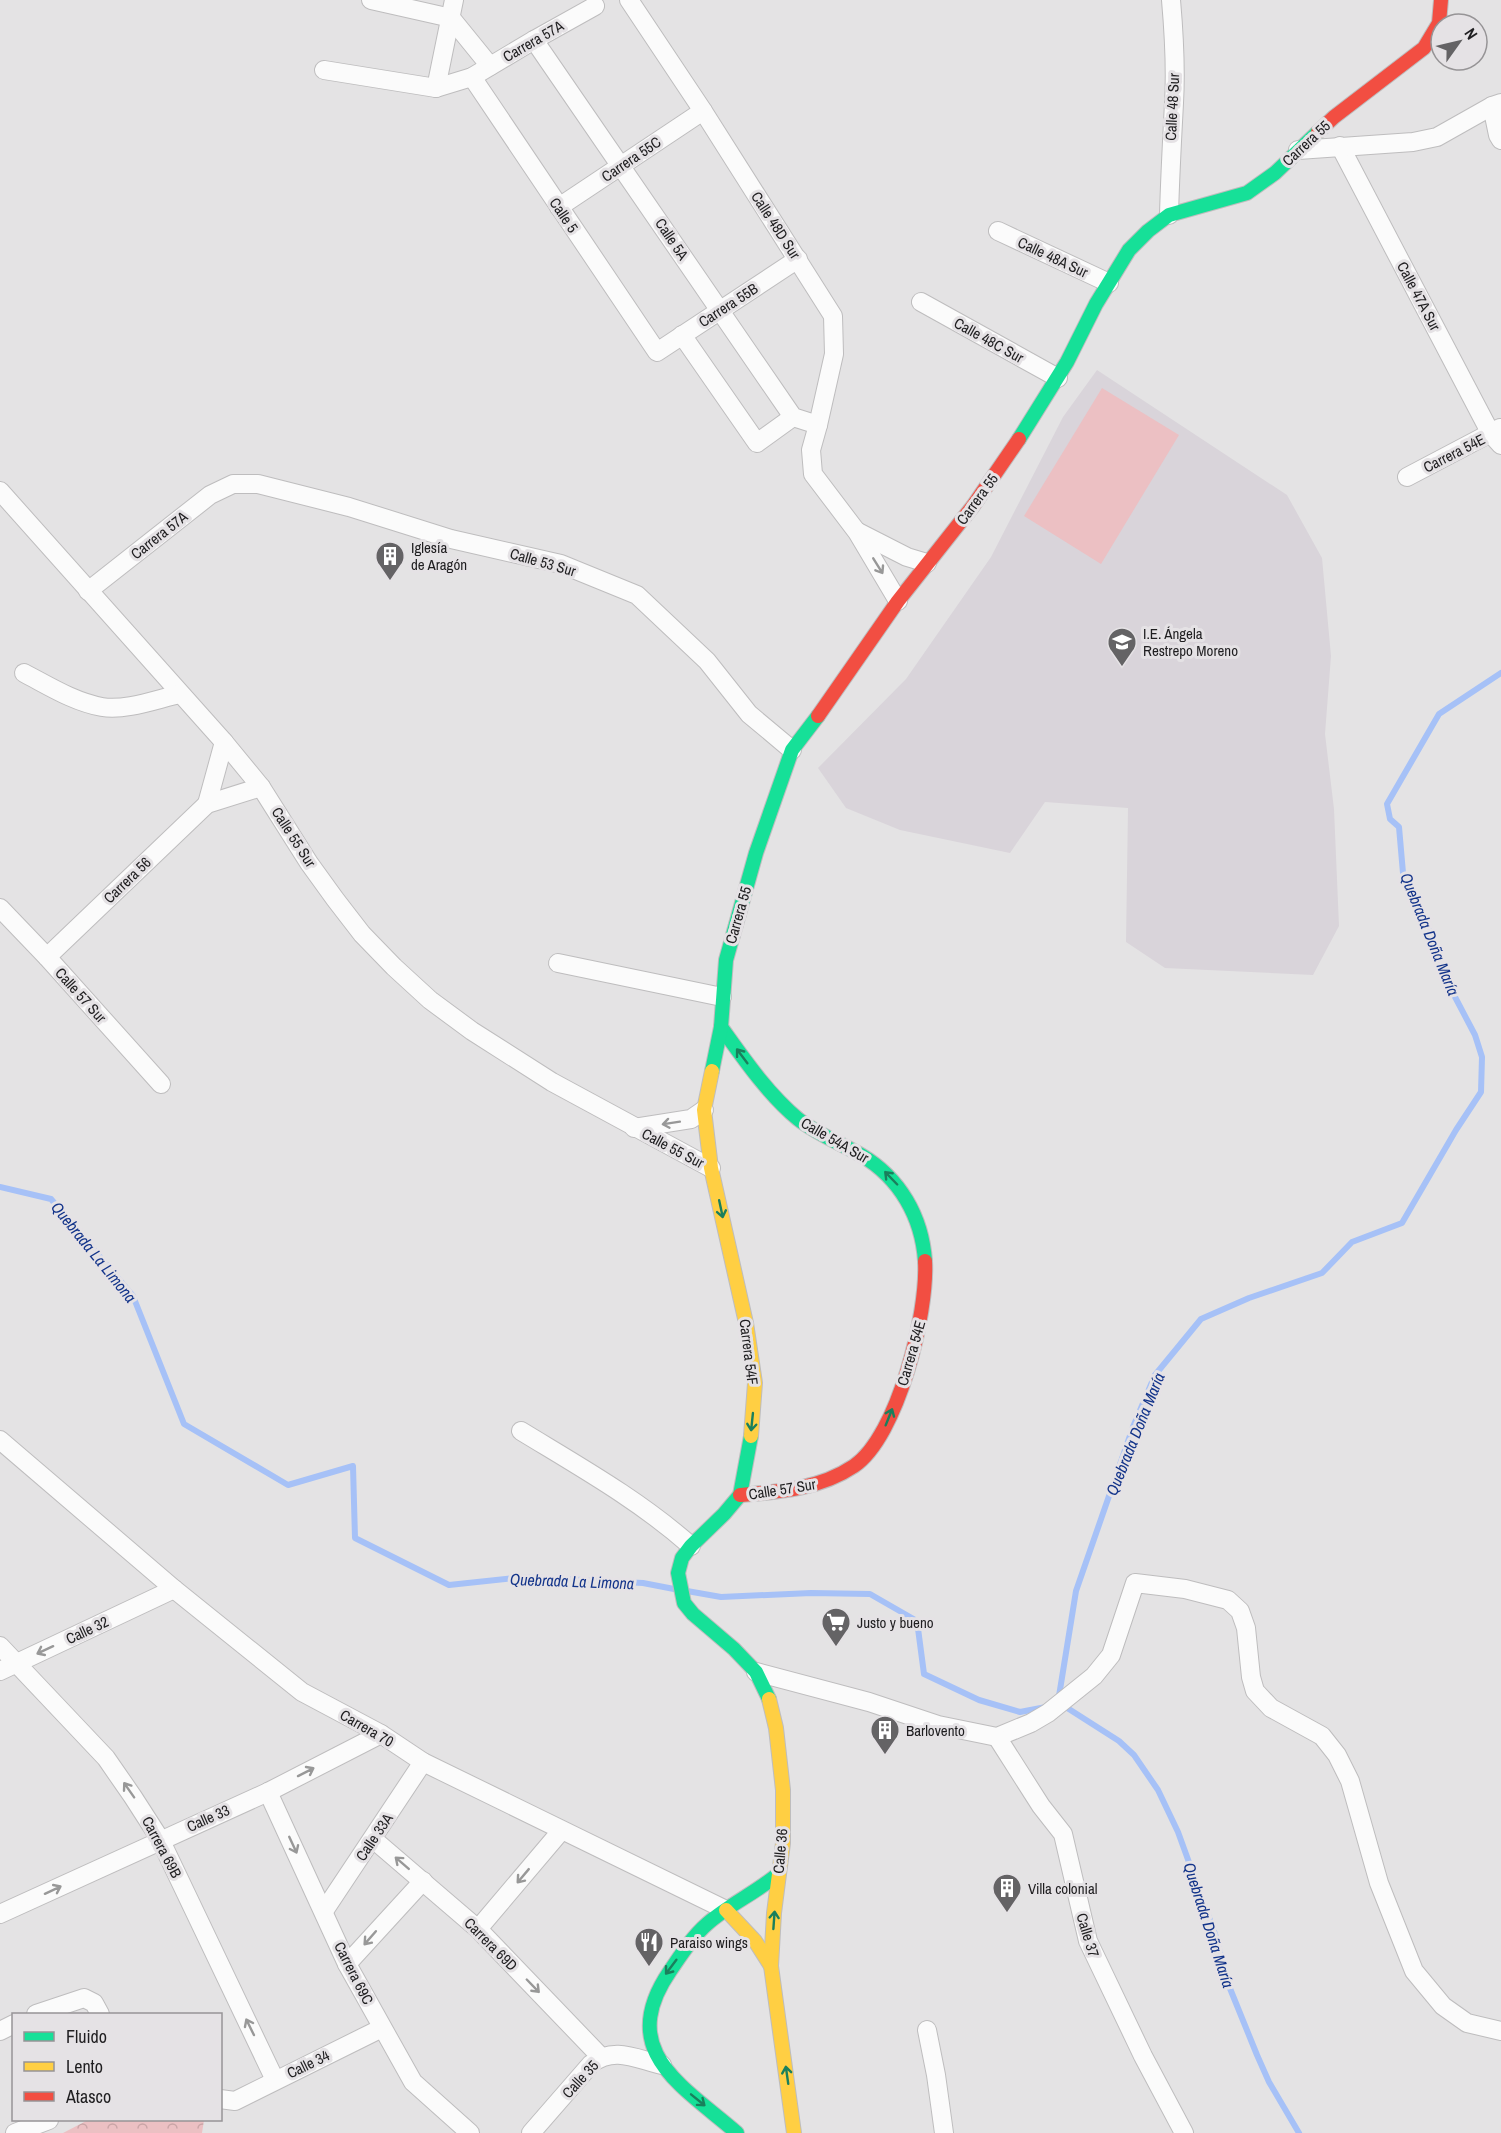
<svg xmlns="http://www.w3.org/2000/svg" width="1501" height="2133" viewBox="0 0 1501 2133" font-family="'Archivo Narrow',sans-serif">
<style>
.built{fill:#d9d4da}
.park{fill:url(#park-crowns)}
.pitch{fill:#ecc0c3}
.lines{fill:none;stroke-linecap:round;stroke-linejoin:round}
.stream{stroke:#a6c1f7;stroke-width:6}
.street-casing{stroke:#bebdbe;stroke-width:20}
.fast-casing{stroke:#bebdbe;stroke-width:16}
.slow-casing{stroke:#bebdbe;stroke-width:16}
.jam-casing{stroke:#bebdbe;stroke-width:16}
.street{stroke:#fbfbfb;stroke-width:18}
.fast{stroke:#16e098;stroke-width:14}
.slow{stroke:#ffcf43;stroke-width:14}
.jam{stroke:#f24e42;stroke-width:14}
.oneway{stroke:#989898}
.oneway2{stroke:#1a7f5c}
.labels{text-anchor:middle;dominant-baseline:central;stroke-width:6;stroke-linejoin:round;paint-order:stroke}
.street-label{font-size:15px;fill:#1f1e20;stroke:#e5e2e5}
.poi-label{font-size:15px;fill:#1f1e20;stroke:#e5e2e5;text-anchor:start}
.water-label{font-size:16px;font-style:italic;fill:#13348a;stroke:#e5e2e5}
</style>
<defs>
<pattern id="park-crowns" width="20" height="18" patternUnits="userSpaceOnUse" patternTransform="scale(1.5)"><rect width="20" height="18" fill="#ecc0c3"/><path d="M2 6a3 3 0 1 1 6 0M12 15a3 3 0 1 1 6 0" fill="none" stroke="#caa5a7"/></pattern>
</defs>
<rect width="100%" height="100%" fill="#e4e3e4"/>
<polygon class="built" points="1097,370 1287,495 1322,558 1331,656 1325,734 1334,809 1339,926 1313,975 1165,968 1126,942 1128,808 1045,802 1010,853 900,830 846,808 818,768 906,679 991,557 1063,417"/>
<polygon class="park" points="88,2120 204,2120 202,2133 63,2133"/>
<polygon class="pitch" points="1102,388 1179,435 1101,564 1024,516"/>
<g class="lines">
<g class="stream">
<polyline points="0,1187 51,1199 133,1296 184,1424 288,1485 353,1466 355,1538 449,1585 523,1577 643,1583 674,1589"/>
<polyline points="687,1591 721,1597 811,1593 870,1594 917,1621 924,1674 979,1700 1020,1712 1046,1707"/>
<polyline points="1299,2133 1269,2082 1257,2055 1229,1986 1215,1934 1178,1832 1158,1790 1134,1755 1119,1741 1061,1704 1059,1696 1076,1591 1133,1427 1155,1375 1201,1319 1249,1298 1322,1273 1352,1242 1402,1223 1456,1130 1481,1092 1482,1057 1475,1035 1444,976 1421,907 1403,873 1399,827 1390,819 1387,804 1439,714 1501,673"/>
</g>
<g class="street-casing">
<g id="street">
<polyline points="371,0 451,18 490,66"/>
<polyline points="629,0 703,111 833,316 834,354 818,425 811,450 813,474 857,532 898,601"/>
<polyline points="534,40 793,417 818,425"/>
<polyline points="324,70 436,88 472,77 534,40 595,6"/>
<polyline points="472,77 657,352 798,259"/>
<polyline points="436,88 454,0"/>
<polyline points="1492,106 1498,135 1501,140"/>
<polyline points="1340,146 1491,434 1501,445"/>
<polyline points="1298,150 1413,142 1437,137 1492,106 1501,103"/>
<polyline points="559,207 703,111"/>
<path d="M1169,215C1170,177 1172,140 1174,103C1176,69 1174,34 1171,0"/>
<polyline points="998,231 1109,283"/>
<polyline points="921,302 1058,378"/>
<polyline points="682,335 757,443 793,417"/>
<polyline points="1407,477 1500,428"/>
<polyline points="0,491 224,742 261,787 309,863 335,899 362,934 394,967 430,1000 472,1031 552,1082 711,1168"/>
<polyline points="858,532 907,557 927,563"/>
<polyline points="88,591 210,495 233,484 258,484 349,507 451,539 561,564 637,595 707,661 749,714 792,750"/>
<path d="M24,673C49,686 74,702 102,707C126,711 157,699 180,694"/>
<polyline points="207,804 224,742"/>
<polyline points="0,908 47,957 161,1084"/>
<polyline points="47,957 207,804 261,787"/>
<polyline points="558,963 722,997"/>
<polyline points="634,1128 691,1119 704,1110"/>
<path d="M521,1431C580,1467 639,1500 691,1546"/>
<polyline points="0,1440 174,1589 302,1692 381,1734 423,1762 726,1910"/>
<polyline points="0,1646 106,1758 133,1797 160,1839 275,2080"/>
<polyline points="0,1671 174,1589"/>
<polyline points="756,1672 869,1702 938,1725 997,1737 1031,1723 1048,1713 1094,1676 1111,1655 1135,1583 1185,1589 1228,1600 1240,1611 1246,1628 1251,1677 1255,1691 1271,1708 1322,1736 1337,1755 1350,1781 1379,1883 1414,1971 1443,2006 1467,2023 1501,2031"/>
<polyline points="997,1737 1041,1806 1063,1834 1088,1941 1143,2056 1184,2133"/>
<polyline points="268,1792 347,1964 413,2082 470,2133"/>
<polyline points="373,1839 478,1929 601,2057"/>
<polyline points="324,1911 423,1762"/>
<polyline points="0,1914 268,1792 381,1734"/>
<polyline points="478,1929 561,1831"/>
<polyline points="347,1964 423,1881"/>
<polyline points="36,2014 84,1998 94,2003 100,2014"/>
<polyline points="927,2030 936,2075 944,2133"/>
<polyline points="0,2031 14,2024"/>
<polyline points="220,2099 235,2101 382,2028"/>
<polyline points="15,2133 49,2120"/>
<path d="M531,2133L591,2064C614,2046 636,2059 662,2065"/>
</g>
</g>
<g class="fast-casing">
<g id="fast">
<polyline points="1019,439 1067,362 1096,304 1129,250 1148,231 1169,215 1247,193 1275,173 1318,132"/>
<path d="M721,1027C744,1059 767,1093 798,1119C817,1134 840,1143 861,1155C900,1178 922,1217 925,1261"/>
<polyline points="712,1071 721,1027 726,960 756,853 792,750 818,716"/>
<polyline points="751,1436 740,1495 724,1514 691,1546 682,1558 678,1573 684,1603 693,1614 734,1649 756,1672 769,1699"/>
<path d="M737,2133C683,2086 615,2051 670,1971C681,1955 692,1937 707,1924C728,1905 756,1893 778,1874"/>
</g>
</g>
<g class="slow-casing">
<g id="slow">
<polyline points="712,1071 704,1110 711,1168 746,1323 755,1383 751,1436"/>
<polyline points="769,1699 776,1728 783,1790 783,1843 774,1913 771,1966 794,2133"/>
<polyline points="726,1910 755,1941 771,1966"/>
</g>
</g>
<g class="jam-casing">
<g id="jam">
<polyline points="1318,132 1334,117 1424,48 1439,23 1441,0"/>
<polyline points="818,716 898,601 973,506 1019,439"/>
<path d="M740,1495C779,1492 820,1489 854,1466C898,1436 928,1313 925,1261"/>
</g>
</g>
<use href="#street" class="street"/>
<use href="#fast" class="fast"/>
<use href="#slow" class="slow"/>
<use href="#jam" class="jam"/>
</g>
<defs><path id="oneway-shaft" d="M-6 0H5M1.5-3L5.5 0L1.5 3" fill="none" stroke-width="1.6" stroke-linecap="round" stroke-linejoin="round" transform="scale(1.5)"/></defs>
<g class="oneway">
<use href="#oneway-shaft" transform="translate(878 566) rotate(58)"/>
<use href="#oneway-shaft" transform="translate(671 1123) rotate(171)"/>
<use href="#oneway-shaft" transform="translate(45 1650) rotate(155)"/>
<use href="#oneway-shaft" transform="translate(306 1772) rotate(-27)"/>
<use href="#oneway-shaft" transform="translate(129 1790) rotate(-125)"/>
<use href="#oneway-shaft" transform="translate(293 1845) rotate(65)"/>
<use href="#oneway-shaft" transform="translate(402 1863) rotate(-139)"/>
<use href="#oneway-shaft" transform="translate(523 1876) rotate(130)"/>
<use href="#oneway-shaft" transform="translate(53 1890) rotate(-25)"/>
<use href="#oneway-shaft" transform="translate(370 1938) rotate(131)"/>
<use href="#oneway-shaft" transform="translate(533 1986) rotate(46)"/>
<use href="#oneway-shaft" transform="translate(250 2027) rotate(-116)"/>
</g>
<g class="oneway2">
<use href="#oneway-shaft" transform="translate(742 1056) rotate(-127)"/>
<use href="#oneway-shaft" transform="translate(891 1178) rotate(-134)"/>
<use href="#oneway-shaft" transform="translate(721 1209) rotate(78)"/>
<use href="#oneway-shaft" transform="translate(889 1417) rotate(-68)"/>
<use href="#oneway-shaft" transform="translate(752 1422) rotate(96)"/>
<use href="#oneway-shaft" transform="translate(774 1920) rotate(-86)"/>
<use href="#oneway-shaft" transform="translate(671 1967) rotate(127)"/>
<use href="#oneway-shaft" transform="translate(787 2075) rotate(-98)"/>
<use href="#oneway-shaft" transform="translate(698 2100) rotate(39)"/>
</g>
<defs>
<g id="building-pin" transform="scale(1.5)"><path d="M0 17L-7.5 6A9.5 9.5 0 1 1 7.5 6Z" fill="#646365" stroke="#e5e2e5"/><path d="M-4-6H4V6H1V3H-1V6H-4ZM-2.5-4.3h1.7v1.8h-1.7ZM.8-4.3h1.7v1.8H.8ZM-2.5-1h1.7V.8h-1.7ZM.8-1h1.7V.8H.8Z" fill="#fff"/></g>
<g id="school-pin" transform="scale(1.5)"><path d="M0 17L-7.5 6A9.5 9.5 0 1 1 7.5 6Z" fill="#646365" stroke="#e5e2e5"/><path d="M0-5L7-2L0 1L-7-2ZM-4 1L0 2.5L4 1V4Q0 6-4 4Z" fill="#fff"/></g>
<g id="supermarket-pin" transform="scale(1.5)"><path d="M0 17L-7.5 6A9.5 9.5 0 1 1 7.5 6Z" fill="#646365" stroke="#e5e2e5"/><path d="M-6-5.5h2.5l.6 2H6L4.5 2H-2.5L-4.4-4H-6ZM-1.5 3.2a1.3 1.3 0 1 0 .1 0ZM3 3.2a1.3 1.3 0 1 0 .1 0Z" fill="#fff"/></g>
<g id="restaurant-pin" transform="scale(1.5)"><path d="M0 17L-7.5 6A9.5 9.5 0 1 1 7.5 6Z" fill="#646365" stroke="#e5e2e5"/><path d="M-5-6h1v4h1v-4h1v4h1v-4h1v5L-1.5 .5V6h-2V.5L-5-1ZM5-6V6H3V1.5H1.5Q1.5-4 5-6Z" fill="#fff"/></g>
</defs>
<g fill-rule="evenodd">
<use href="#building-pin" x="390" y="556"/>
<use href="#school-pin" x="1122" y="642"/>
<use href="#supermarket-pin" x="836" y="1622"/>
<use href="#building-pin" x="885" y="1730"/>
<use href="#building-pin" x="1007" y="1888"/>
<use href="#restaurant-pin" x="649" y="1942"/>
</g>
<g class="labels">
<g class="street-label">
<text transform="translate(533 41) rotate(-30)">Carrera 57A</text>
<text transform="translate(1172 107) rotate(-87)">Calle 48 Sur</text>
<text transform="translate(1306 143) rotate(-43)">Carrera 55</text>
<text transform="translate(631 159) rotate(-34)">Carrera 55C</text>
<text transform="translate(564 215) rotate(56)">Calle 5</text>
<text transform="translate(776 225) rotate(57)">Calle 48D Sur</text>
<text transform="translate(672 239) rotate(56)">Calle 5A</text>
<text transform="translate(1053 257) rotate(25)">Calle 48A Sur</text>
<text transform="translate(1419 296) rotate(62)">Calle 47A Sur</text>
<text transform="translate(728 305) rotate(-33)">Carrera 55B</text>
<text transform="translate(989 340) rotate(29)">Calle 48C Sur</text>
<text transform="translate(1454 453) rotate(-27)">Carrera 54E</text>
<text transform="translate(977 499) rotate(-54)">Carrera 55</text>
<text transform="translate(159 535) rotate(-38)">Carrera 57A</text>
<text transform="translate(543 562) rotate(16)">Calle 53 Sur</text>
<text transform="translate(294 837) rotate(57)">Calle 55 Sur</text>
<text transform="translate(127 880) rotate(-44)">Carrera 56</text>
<text transform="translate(738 915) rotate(-74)">Carrera 55</text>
<text transform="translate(81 995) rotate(48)">Calle 57 Sur</text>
<text transform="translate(835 1140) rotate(30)">Calle 54A Sur</text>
<text transform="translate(673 1148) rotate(28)">Calle 55 Sur</text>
<text transform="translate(749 1352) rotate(83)">Carrera 54F</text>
<text transform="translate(911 1353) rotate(-74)">Carrera 54E</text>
<text transform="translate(782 1489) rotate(-9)">Calle 57 Sur</text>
<text transform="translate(87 1630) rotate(-25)">Calle 32</text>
<text transform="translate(367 1728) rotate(30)">Carrera 70</text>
<text transform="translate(208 1818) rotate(-24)">Calle 33</text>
<text transform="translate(374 1837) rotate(-56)">Calle 33A</text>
<text transform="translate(162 1847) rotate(62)">Carrera 69B</text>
<text transform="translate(780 1851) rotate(-85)">Calle 36</text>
<text transform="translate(1088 1935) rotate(73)">Calle 37</text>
<text transform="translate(491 1944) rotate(45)">Carrera 69D</text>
<text transform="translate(354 1973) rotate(63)">Carrera 69C</text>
<text transform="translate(308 2064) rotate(-26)">Calle 34</text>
<text transform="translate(580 2079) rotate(-47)">Calle 35</text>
</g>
<g class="poi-label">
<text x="411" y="547">Iglesía<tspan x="411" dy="17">de Aragón</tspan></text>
<text x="1143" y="633">I.E. Ángela<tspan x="1143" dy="17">Restrepo Moreno</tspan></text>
<text x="857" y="1622">Justo y bueno</text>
<text x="906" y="1730">Barlovento</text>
<text x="1028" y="1888">Villa colonial</text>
<text x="670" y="1942">Paraiso wings</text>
</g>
<g class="water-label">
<text transform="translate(1430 934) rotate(68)">Quebrada Doña María</text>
<text transform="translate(94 1252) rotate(51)">Quebrada La Limona</text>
<text transform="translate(1135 1434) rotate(-68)">Quebrada Doña María</text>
<text transform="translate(572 1581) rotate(2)">Quebrada La Limona</text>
<text transform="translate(1209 1925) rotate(72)">Quebrada Doña María</text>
</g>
</g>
<rect x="12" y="2013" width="210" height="108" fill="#e5e2e5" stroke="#969496" stroke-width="1.5"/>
<rect x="24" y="2032" width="30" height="9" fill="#16e098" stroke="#969496" stroke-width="1.5"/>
<text x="66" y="2043" font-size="18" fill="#1f1e20">Fluido</text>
<rect x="24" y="2062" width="30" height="9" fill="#ffcf43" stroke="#969496" stroke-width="1.5"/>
<text x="66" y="2073" font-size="18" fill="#1f1e20">Lento</text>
<rect x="24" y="2092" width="30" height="9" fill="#f24e42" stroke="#969496" stroke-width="1.5"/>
<text x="66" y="2103" font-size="18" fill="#1f1e20">Atasco</text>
<g transform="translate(1459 42) rotate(56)"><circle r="28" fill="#e5e2e5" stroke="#969496" stroke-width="1.5"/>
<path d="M0-4.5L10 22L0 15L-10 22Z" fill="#646365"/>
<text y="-9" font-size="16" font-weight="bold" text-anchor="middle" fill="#1f1e20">N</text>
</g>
</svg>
